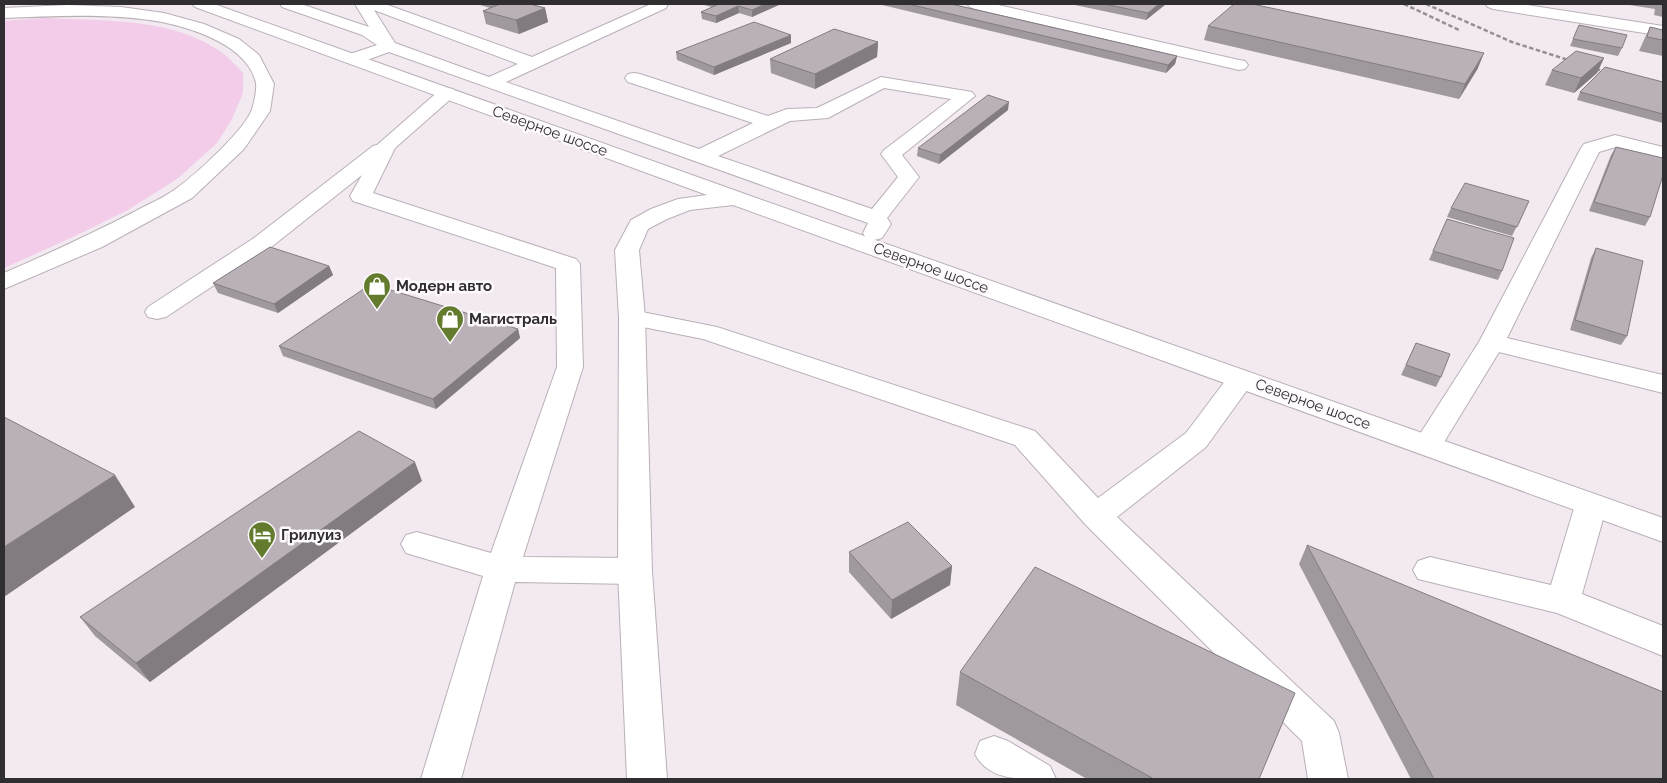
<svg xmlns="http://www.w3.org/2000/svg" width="1667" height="783" viewBox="0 0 1667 783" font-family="Raleway,sans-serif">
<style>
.green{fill:#f2cce9}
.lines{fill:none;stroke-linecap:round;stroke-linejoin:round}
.minor-casing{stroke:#b9b0b7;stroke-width:2}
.major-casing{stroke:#b9b0b7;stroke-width:2}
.minor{fill:#fff;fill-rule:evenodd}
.major{fill:#fff;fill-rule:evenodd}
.rail{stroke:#968f95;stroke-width:2.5;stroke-dasharray:4.5 2.5;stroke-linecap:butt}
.wall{fill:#9f989d}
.shaded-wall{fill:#827c80}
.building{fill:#b9b1b7;stroke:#827c80}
.labels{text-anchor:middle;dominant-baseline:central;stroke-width:5;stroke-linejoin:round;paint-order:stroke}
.street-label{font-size:15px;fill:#312e31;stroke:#fef9fd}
.poi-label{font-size:15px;font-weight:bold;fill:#312e31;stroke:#fef9fd;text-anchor:start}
</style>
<rect width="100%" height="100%" fill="#f3eaf1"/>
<path class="green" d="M45,18C103,21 175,17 224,54C231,60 237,67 243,73V93L232,119L217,143L177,179L128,210L73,237L4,268V21Z"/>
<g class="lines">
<g class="minor-casing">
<g id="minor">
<path d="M280,4H301L369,27L355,4H385L532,57L651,4H668L666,8L506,82L699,149L753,123L628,82L625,78L628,74L634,73L640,74L768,116L787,109L817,108L881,77L966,91L972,92L975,96L902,155L919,177L887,218L891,224L882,238L874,240L866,238L863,233L868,223L389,52L359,63H347L344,59L347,55L377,45L362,35L282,7ZM374,10L518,64L489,77L395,43ZM884,88L951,99L884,150L881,154L898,177L872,209L718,156L790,121L828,118Z"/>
<polygon points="967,4 994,4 1239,60 1245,61 1248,65 1245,69 1239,70 975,9 970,7"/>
<polygon points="1485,4 1521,4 1663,26 1663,36 1493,9 1488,7"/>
<polygon points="447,88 453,89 456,93 453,97 395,148 373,193 576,259 580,264 583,367 523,557 635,558 647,562 652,571 647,580 635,584 515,582 461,779 421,779 483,576 406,553 401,544 406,535 417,532 491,553 557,367 556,268 353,201 350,196 362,175 270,248 166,317 157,319 148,317 145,312 148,307 254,238 373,146 377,145 441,89"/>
<polygon points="1615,135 1663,147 1663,159 1616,147 1599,152 1507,338 1663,375 1663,393 1499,352 1438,452 1428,455 1418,452 1413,445 1479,342 1581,148 1584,144"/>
<polygon points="632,310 717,327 1035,431 1098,498 1186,433 1231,373 1241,370 1251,373 1255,379 1206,447 1117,517 1334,721 1339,733 1348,779 1308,779 1302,741 1085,524 1015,445 703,339 623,323 619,318 623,313"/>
<polygon points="1591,494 1602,497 1607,505 1582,594 1663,626 1663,656 1557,613 1418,579 1413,570 1418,561 1430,557 1551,585 1575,505 1580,497"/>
<path d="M994,736L1008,741L1050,766L1056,779C1025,779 990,783 975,754L980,741Z"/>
</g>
</g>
<g class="major-casing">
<g id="major">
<polygon points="192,4 214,4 745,194 1663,518 1663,542 733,205 690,210 667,219 648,229 639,250 645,318 652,571 667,779 627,779 618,571 619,318 615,250 631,220 651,209 678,199 707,195 195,7"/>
<path d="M68,5L121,7L164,13L204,24L239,39L259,55L274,84L270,111L244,149L192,198L102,247L4,289V273C48,254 91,234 134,212C148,204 164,198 177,188C195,175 246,129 252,109C254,103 257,90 256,83C248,46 195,29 162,22C109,13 57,16 4,18V8Z"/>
</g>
</g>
<use href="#minor" class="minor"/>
<use href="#major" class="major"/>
<g class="rail">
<polyline points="1404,4 1461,31"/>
<polyline points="1426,4 1512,42 1615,75"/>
</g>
</g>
<g class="wall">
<polygon points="477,4 530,4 545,8 548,22 519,34 486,24 483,11 490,8"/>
<polygon points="700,4 781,4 752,17 739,13 716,23 702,19 701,12 712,7"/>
<polygon points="878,4 951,4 1177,56 1175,64 1166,73"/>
<polygon points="1070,4 1166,4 1146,20"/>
<polygon points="1623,4 1663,4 1663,17 1654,15 1655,9"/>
<polygon points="1579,25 1622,48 1618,56 1570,46"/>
<polygon points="1208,26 1478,68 1459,99 1204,40"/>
<polygon points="1650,27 1663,30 1663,56 1639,51 1643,42"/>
<polygon points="878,42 877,57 815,89 771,73 770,59"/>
<polygon points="791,43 714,75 677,60 676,52"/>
<polygon points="1604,58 1597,73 1574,93 1545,85 1552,70"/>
<polygon points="1663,82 1663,123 1577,100 1580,92"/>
<polygon points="1008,110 939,164 917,156 918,148"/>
<polygon points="1616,147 1650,217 1645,226 1589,211 1611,155"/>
<polygon points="1529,201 1512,236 1447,217 1451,208"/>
<polygon points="1447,219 1502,271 1498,280 1429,260"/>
<polygon points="1596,248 1627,336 1621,345 1570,330 1591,258"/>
<polygon points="329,266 333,275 278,313 218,293 213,283"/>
<polygon points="518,329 520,338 436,409 283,356 279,346"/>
<polygon points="1416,343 1441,377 1436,387 1401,375"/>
<polygon points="422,481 150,682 95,636 80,617"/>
<polygon points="1307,545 1663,779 1411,779 1299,564"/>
<polygon points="849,552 952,566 950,585 891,619 849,572"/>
<polygon points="960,672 1259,779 1087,779 956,705"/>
</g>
<g class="shaded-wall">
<polygon points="765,4 781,4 752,17 752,10"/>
<polygon points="1159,4 1166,4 1146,20 1148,13"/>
<polygon points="738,6 739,13 716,23 716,16"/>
<polygon points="545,8 548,22 519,34 516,20"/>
<polygon points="791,35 791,43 714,75 714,67"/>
<polygon points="878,42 877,57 815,89 815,74"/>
<polygon points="1484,53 1478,68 1459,99 1465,84"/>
<polygon points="1177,56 1175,64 1166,73 1168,65"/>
<polygon points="1604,58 1597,73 1574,93 1581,78"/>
<polygon points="1009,102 1008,110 939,164 940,155"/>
<polygon points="329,266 333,275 278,313 274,304"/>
<polygon points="518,329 520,338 436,409 433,399"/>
<polygon points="415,462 422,481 150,682 136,663"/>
<polygon points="115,475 135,507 4,597 4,547"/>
<polygon points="952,566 950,585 891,619 892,600"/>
</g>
<g class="building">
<polygon points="500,4 530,4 545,8 516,20 483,11"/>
<polygon points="719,4 765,4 752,10 738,6 716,16 701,12"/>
<polygon points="908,4 951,4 1177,56 1168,65"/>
<polygon points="1104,4 1159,4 1148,13"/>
<polygon points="1234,4 1252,4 1484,53 1465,84 1208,26"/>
<polygon points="754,22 791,35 714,67 676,52"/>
<polygon points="1579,25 1627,35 1622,48 1573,39"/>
<polygon points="1650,27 1663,30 1663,40 1647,37"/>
<polygon points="834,29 878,42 815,74 770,59"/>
<polygon points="1576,51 1604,58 1581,78 1552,70"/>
<polygon points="1605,67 1663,82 1663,114 1580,92"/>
<polygon points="988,95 1009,102 940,155 918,148"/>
<polygon points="1616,147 1663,158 1663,175 1650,217 1594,202"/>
<polygon points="1465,183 1529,201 1517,227 1451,208"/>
<polygon points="1447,219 1514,238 1502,271 1433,251"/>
<polygon points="270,247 329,266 274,304 213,283"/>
<polygon points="1596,248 1643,261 1627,336 1575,320"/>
<polygon points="371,284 518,329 433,399 279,346"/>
<polygon points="1416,343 1450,354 1441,377 1406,365"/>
<polygon points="4,417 115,475 4,547"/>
<polygon points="359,431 415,462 136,663 80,617"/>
<polygon points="908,522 952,566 892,600 849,552"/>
<polygon points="1307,545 1663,692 1663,779 1434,779"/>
<polygon points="1035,567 1295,693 1259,779 1154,779 960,672"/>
</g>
<defs>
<g id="shop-pin" transform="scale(1.4375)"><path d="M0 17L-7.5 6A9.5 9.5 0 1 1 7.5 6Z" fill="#637b2d" stroke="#fef9fd"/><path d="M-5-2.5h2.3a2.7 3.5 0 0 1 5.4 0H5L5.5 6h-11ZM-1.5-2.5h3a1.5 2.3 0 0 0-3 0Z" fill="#fff"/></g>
<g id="hotel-pin" transform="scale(1.4375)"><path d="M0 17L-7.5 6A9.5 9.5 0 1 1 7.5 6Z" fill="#637b2d" stroke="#fef9fd"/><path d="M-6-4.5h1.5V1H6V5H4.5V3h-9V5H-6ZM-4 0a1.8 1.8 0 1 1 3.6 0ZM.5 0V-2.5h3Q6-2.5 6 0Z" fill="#fff"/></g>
</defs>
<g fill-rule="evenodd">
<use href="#shop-pin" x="377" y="286"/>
<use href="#shop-pin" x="450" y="319"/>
<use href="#hotel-pin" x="262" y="535"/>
</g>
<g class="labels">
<g class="street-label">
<text transform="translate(550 131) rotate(20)">Северное шоссе</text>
<text transform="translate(931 268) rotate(20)">Северное шоссе</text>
<text transform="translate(1313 404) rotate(20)">Северное шоссе</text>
</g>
<g class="poi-label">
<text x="396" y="286">Модерн авто</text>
<text x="469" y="319">Магистраль</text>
<text x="281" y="535">Грилуиз</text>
</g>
</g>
<rect width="1667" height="783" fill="none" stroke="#312e31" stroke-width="10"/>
</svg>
